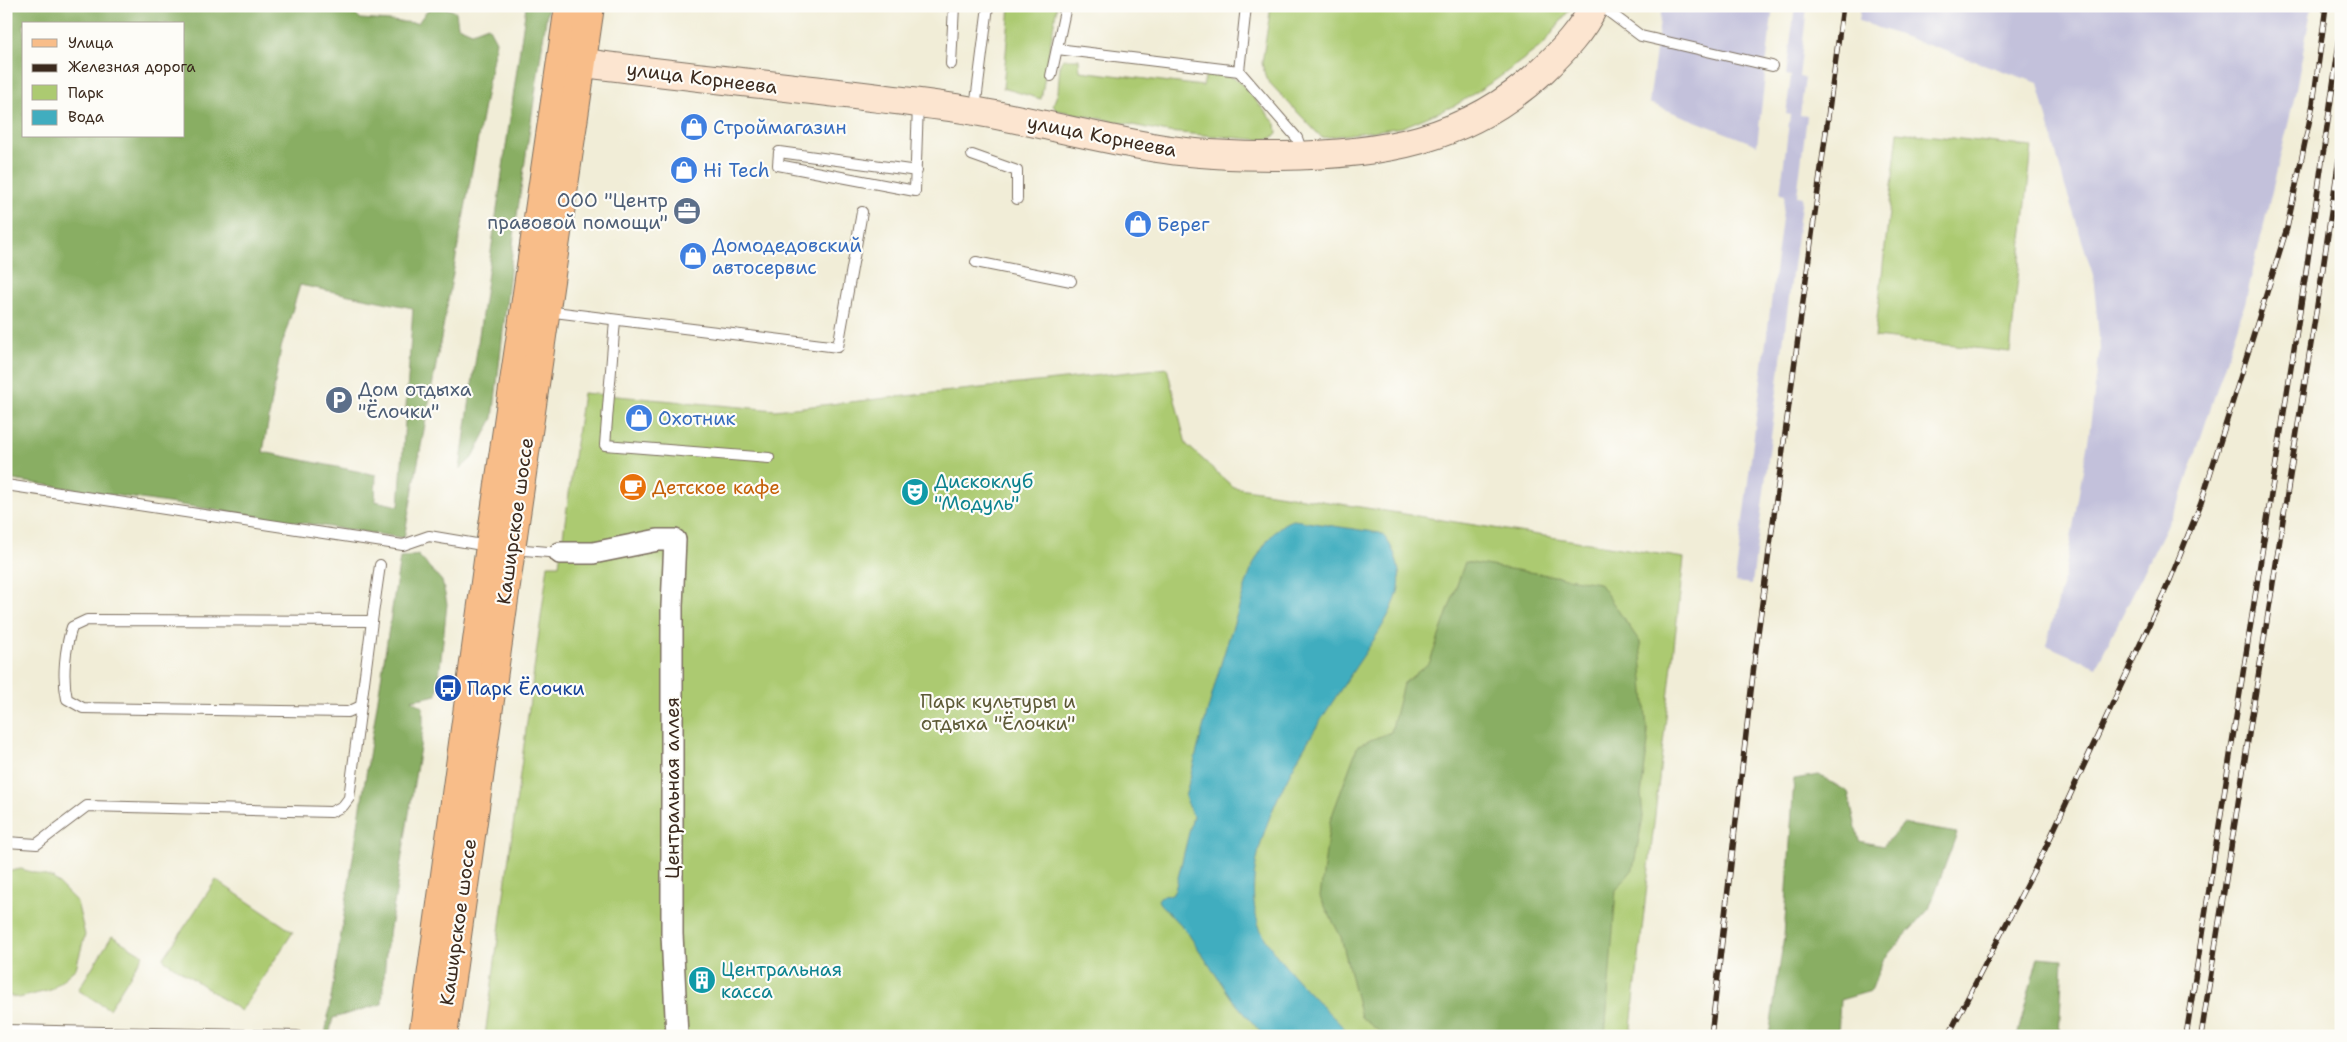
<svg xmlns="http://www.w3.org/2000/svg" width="2347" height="1042" viewBox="0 0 2347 1042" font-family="'Shantell Sans',sans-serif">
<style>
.industrial{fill:#c3c1db}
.green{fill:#acca71;stroke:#747a48}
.forest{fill:#89ae63;stroke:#626c40;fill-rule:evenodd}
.water{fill:#41adbf;stroke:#3e6c6e}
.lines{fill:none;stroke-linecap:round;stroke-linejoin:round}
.lane-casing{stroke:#7b6e5f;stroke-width:12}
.street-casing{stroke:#7b6e5f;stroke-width:24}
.secondary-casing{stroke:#7b6e5f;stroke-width:30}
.primary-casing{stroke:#7b6e5f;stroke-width:30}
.lane{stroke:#fff;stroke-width:10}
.street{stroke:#fff;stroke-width:21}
.secondary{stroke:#fce5d0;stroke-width:28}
.primary{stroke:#f8bd89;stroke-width:28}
.rail-casing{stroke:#3b2a1e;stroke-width:5.5}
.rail{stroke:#fdfcf7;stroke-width:4;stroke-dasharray:11;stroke-linecap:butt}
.labels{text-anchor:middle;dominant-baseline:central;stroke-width:4.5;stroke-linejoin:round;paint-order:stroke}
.street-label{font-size:19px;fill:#3b2a1e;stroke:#fdfcf7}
.shop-label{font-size:19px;fill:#366cbe;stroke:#fdfcf7;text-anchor:start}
.service-label{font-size:19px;fill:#4e5e75;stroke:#fdfcf7;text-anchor:end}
.culture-label{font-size:19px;fill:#0d838f;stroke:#fdfcf7;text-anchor:start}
.food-label{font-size:19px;fill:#c56008;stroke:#fdfcf7;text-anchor:start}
.transit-label{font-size:19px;fill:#164399;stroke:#fdfcf7;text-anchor:start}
.park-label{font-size:19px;fill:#5d5a37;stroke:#fdfcf7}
</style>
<rect width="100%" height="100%" fill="#fdfcf7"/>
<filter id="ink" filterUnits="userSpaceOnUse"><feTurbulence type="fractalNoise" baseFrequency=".02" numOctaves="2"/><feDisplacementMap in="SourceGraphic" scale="10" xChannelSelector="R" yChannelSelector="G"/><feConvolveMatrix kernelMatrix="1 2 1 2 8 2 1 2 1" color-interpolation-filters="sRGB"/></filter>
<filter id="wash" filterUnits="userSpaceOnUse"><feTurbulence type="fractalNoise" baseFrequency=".0096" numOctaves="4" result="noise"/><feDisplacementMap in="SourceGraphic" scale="20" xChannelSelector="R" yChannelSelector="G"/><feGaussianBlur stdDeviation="1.12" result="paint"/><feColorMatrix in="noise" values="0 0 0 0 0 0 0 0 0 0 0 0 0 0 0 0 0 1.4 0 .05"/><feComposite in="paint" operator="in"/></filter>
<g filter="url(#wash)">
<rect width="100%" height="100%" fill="#f1edd7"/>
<g class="industrial">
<polygon points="1662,6 1773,6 1757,145 1649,103"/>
<polygon points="1795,6 1807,6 1799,77 1805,78 1800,115 1807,116 1797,196 1802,197 1752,584 1735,582 1785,195 1780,194 1790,115 1786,114 1791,76 1786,75"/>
<polygon points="1861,6 2312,6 2293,104 2245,303 2181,498 2096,667 2046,645 2064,579 2089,435 2100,348 2093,275 2063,180 2038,83 1859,21"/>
</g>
<g class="green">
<polygon points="1010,6 1057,6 1041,99 1003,88"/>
<polygon points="1271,6 1572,6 1544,44 1497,79 1456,105 1403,127 1322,138 1266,79 1262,63"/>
<polygon points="1063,59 1079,59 1080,71 1203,86 1206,73 1231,77 1239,81 1276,124 1277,133 1272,138 1262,140 1168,132 1056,110 1053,105 1058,92 1060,64"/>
<polygon points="1898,132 2032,147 2010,352 1875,337"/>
<polygon points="1167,368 1186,444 1233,487 1684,558 1630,1036 485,1036 548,565 559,565 583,393 775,410"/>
<polygon points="21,869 53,878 77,902 85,935 76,968 51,990 19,998 6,995 6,872"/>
<polygon points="216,880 293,932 241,1011 163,959"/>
<polygon points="112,936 143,955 109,1009 78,990"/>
</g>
<g class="forest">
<path d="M6,6H350L349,9L361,19L418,23C430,5 435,3 456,12L458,26L472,32L488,26L496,41L404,538L6,479ZM24,24H184V136H24ZM300,285L413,308L399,506L375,501L376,475L263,452L281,348Z"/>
<polygon points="526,6 548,6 514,236 493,418 473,457 460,469"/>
<polygon points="418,555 442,581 445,594 447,604 437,695 412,700 423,707 423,729 386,952 382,1004 333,1018 329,1036 325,1036 400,558"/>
<polygon points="1465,562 1599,583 1640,642 1648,742 1641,795 1643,817 1633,869 1616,890 1605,1036 1385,1036 1361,1017 1341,937 1320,897 1330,821 1358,745 1391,732 1403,684 1430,662"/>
<polygon points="1819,775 1848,792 1859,841 1883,846 1903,824 1957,833 1929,909 1883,960 1871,991 1840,1000 1838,1036 1769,1036 1784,937 1794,779"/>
<polygon points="2038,957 2063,959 2059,1036 2017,1036"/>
</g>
<path class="water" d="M1294,520L1380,533C1394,543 1402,571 1399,588C1393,615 1368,648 1353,671C1312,733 1234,845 1258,923C1268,956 1326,1009 1352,1036H1264L1232,999L1187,932L1160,904L1158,900L1161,896L1172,895L1175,890L1193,816L1185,797C1201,736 1216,674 1237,614C1243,595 1248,574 1257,557C1265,544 1278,522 1294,520Z"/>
</g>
<g filter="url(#ink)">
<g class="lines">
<g class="lane-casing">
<g id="lane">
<polyline points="1601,6 1641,36 1772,66"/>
<polyline points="1057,49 1239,71 1246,6"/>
<polyline points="951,64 954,6"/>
<polyline points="1239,71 1297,138 1303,155"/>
<polyline points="1051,76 1066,6"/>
<polyline points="975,109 988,6"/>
<polyline points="972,155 1017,171 1017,199"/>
<polyline points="917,171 779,152 778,165 915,191 918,104"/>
<polyline points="976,262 1071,281"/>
<polyline points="546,311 838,347 862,212"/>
<polyline points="615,320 605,445 769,458"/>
<polyline points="6,485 403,545 429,536 488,546"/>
<polyline points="513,549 560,553"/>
<polyline points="372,621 380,565"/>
<path d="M6,842L37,844L87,806L331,812L343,806L349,798L372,621L87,620L72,627C65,648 62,677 67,699L83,708L348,712L361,706"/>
<polyline points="6,1030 297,1036"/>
</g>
</g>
<g class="street-casing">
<polyline id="street" points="560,553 593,553 658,540 675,540 672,606 672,934 677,1036"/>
</g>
<g class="secondary-casing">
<path id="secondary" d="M562,60C690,78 820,89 949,107C1021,117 1092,138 1164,149C1202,155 1241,156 1279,156C1379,155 1467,142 1543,70C1563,51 1582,31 1594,6"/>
</g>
<g class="primary-casing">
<g id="primary">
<polyline points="423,1036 490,546 569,6"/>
<polyline points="443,1036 511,549 590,6"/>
</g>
</g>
<use href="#lane" class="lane"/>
<use href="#street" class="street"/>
<use href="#secondary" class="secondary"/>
<use href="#primary" class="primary"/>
<g class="rail-casing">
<g id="rail">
<polyline points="1711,1036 1756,648 1843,6"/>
<polyline points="1948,1036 2045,849 2170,580 2201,503 2287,228 2313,104 2326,6"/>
<polyline points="2186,1036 2306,272 2341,30"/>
<polyline points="2201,1036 2323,268 2341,145"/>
</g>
</g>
<use href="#rail" class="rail"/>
</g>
</g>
<defs>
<g id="shop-disc" transform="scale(1.4375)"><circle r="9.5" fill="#3f7fe0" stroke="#fdfcf7"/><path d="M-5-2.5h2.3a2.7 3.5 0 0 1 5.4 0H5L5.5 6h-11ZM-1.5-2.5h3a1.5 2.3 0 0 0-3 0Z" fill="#fff"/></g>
<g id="office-disc" transform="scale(1.4375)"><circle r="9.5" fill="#5c6f8a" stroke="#fdfcf7"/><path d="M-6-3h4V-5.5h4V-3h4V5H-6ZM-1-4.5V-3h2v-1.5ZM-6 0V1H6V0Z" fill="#fff"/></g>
<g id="parking-disc" transform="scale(1.4375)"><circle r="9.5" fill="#5c6f8a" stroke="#fdfcf7"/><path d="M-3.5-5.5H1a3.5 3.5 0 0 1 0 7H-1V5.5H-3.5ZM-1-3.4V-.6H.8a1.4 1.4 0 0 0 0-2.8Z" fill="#fff"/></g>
<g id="cafe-disc" transform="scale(1.4375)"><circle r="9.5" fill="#e8710a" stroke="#fdfcf7"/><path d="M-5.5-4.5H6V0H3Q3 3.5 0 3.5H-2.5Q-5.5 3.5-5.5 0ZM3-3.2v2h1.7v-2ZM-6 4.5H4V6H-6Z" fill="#fff"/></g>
<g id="theatre-disc" transform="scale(1.4375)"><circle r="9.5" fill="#0f9aa8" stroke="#fdfcf7"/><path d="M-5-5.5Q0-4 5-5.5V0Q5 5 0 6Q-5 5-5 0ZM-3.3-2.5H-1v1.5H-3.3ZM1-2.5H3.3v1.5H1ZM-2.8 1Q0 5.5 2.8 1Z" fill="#fff"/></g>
<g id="bus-disc" transform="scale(1.4375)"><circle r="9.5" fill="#1a4fb4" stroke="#fdfcf7"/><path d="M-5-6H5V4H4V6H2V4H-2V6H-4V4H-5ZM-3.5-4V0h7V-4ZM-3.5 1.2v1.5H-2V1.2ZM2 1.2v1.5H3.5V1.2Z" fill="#fff"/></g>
<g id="building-disc" transform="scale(1.4375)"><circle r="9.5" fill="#0f9aa8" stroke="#fdfcf7"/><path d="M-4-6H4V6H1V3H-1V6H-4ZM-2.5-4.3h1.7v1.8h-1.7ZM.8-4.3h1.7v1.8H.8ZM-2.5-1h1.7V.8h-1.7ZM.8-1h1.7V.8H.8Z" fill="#fff"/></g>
</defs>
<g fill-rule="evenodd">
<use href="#shop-disc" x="694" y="127"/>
<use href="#shop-disc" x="684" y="170"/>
<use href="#office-disc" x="687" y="211"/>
<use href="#shop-disc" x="1138" y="224"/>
<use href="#shop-disc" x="693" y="256"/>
<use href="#parking-disc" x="339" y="400"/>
<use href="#shop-disc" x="639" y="418"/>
<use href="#cafe-disc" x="633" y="487"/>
<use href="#theatre-disc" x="915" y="492"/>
<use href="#bus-disc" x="448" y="688"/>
<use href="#building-disc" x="702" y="980"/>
</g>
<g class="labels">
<g class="street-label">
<text transform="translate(702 78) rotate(7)">улица Корнеева</text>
<text transform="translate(1102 136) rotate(11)">улица Корнеева</text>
<text transform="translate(515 521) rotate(-82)">Каширское шоссе</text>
<text transform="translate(672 788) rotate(-90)">Центральная аллея</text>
<text transform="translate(458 922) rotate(-82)">Каширское шоссе</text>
</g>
<g class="shop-label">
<text x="713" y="127">Строймагазин</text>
<text x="703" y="170">Hi Tech</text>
<text x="1157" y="224">Берег</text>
<text x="712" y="245">Домодедовский<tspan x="712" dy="22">автосервис</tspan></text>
<text x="658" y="418">Охотник</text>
</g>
<g class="service-label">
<text x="668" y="200">ООО "Центр<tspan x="668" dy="22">правовой помощи"</tspan></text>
<text x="358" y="389" text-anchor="start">Дом отдыха<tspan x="358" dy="22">"Ёлочки"</tspan></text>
</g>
<g class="culture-label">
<text x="934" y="481">Дискоклуб<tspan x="934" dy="22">"Модуль"</tspan></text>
<text x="721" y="969">Центральная<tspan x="721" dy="22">касса</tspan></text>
</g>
<g class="food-label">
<text x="652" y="487">Детское кафе</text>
</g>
<g class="transit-label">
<text x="467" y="688">Парк Ёлочки</text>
</g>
<g class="park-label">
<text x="998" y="701">Парк культуры и<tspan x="998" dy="22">отдыха "Ёлочки"</tspan></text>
</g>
</g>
<rect width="2347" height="1042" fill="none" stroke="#fdfcf7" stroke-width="25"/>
<rect x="22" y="22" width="162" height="115" fill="#fdfcf7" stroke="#afa8a0"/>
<rect x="32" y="39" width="25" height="8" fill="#f8bd89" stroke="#afa8a0"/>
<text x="68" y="48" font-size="15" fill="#3b2a1e">Улица</text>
<rect x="32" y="64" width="25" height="8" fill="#3b2a1e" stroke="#afa8a0"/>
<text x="68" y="72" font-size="15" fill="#3b2a1e">Железная дорога</text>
<rect x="32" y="85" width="25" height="15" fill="#acca71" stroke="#afa8a0"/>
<text x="68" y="98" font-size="15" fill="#3b2a1e">Парк</text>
<rect x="32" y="110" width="25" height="15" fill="#41adbf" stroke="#afa8a0"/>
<text x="68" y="122" font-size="15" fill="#3b2a1e">Вода</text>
</svg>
